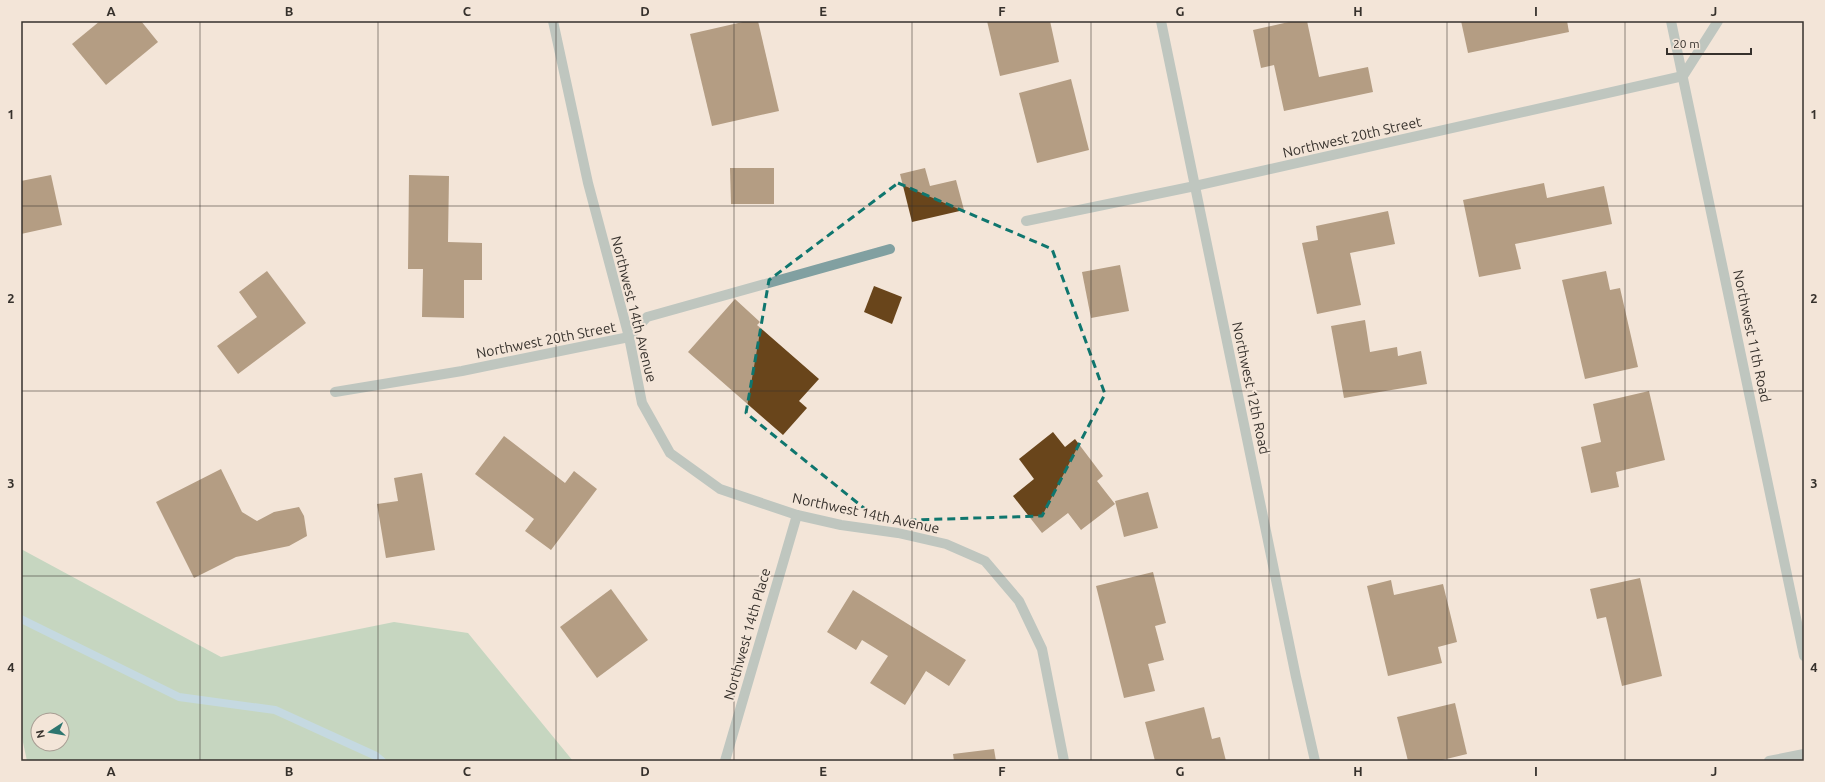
<svg xmlns="http://www.w3.org/2000/svg" width="1825" height="782" viewBox="0 0 1825 782" font-family="Ubuntu,sans-serif">
<style>
.green{fill:#90c4a3;fill-rule:evenodd}
.lines{fill:none;stroke-linecap:round;stroke-linejoin:round}
.stream{stroke:#8fcbea;stroke-width:8}
.building{fill:#69451b}
.minor{stroke:#81a0a1;stroke-width:10}
.marked{fill:none;stroke:#0f766e;stroke-width:3;stroke-dasharray:8 5;stroke-linejoin:round}
.grid{fill:none;stroke:#36312c;stroke-width:1;stroke-opacity:0.55}
.labels{text-anchor:middle;dominant-baseline:central;stroke-width:4;stroke-linejoin:round;paint-order:stroke}
.street-label{font-size:14px;fill:#36312c;stroke:#f3e5d8}
.neatline{fill:none;stroke:#36312c;stroke-width:1.5}
.grid-label{font-size:13px;text-anchor:middle;font-weight:bold;fill:#36312c}
</style>
<rect width="100%" height="100%" fill="#f3e5d8"/>
<path class="green" d="M21,549L221,657L394,622L468,633L573,761H27L21,733ZM38,720H62V744H38Z"/>
<g class="lines">
<polyline class="stream" points="21,619 179,697 275,710 376,756 382,761"/>
</g>
<g class="building">
<polygon points="100,21 141,21 158,42 106,85 72,44"/>
<polygon points="747,21 758,21 779,111 712,126 690,34"/>
<polygon points="987,21 1050,21 1059,62 1000,76"/>
<polygon points="1293,21 1307,21 1319,77 1368,67 1373,92 1284,111 1274,65 1261,68 1253,30"/>
<polygon points="1461,21 1567,21 1569,32 1468,53"/>
<polygon points="1071,79 1089,150 1037,163 1019,93"/>
<polygon points="730,168 774,168 774,204 731,204"/>
<polygon points="925,168 930,186 956,180 964,210 912,222 900,174"/>
<polygon points="51,175 62,225 21,234 21,181"/>
<polygon points="409,175 449,176 448,242 482,243 482,280 464,280 464,318 422,317 423,269 408,269"/>
<polygon points="1544,183 1547,198 1604,186 1612,224 1515,244 1521,269 1479,277 1463,200"/>
<polygon points="1388,211 1395,244 1350,253 1361,305 1317,314 1302,243 1318,240 1316,226"/>
<polygon points="1120,265 1129,311 1091,318 1082,272"/>
<polygon points="267,271 306,323 238,374 217,346 257,317 239,292"/>
<polygon points="1606,271 1610,290 1620,288 1638,367 1585,379 1562,280"/>
<polygon points="874,286 902,297 892,324 864,312"/>
<polygon points="735,299 760,322 757,325 819,379 799,401 807,408 783,435 688,352"/>
<polygon points="1365,320 1370,352 1397,347 1398,356 1421,351 1427,384 1344,398 1331,326"/>
<polygon points="1649,391 1665,460 1616,472 1619,487 1591,493 1581,447 1601,442 1593,404"/>
<polygon points="1053,432 1065,447 1075,439 1103,476 1097,481 1115,504 1081,530 1068,513 1042,533 1013,496 1034,479 1019,459"/>
<polygon points="504,436 565,483 574,471 597,489 551,550 525,531 534,519 475,474"/>
<polygon points="221,469 242,512 257,521 274,512 299,507 304,516 307,536 289,546 236,557 194,578 156,502"/>
<polygon points="422,473 435,550 386,558 377,504 398,501 394,478"/>
<polygon points="1148,492 1158,528 1124,537 1115,501"/>
<polygon points="1153,572 1166,623 1155,626 1164,660 1148,664 1155,691 1124,698 1096,586"/>
<polygon points="1640,578 1662,676 1622,686 1606,617 1597,619 1590,589"/>
<polygon points="1391,580 1394,595 1443,584 1457,642 1438,647 1442,663 1388,676 1367,586"/>
<polygon points="611,589 648,640 597,678 560,627"/>
<polygon points="853,590 966,660 949,686 926,671 905,705 870,683 888,656 862,640 856,650 827,632"/>
<polygon points="1455,703 1467,754 1438,761 1408,761 1397,717"/>
<polygon points="1204,707 1212,739 1220,737 1226,761 1155,761 1145,722"/>
<polygon points="994,749 996,761 954,761 953,754"/>
</g>
<g class="lines">
<g class="minor">
<polyline points="553,21 588,183 629,337 642,403 670,453 720,489 797,515 841,525 898,533 946,544 985,561 1019,601 1042,649 1064,761"/>
<polyline points="1161,21 1296,677 1315,761"/>
<polyline points="1671,21 1804,656"/>
<polyline points="1026,221 1195,186 1683,76 1718,21"/>
<polyline points="335,392 462,371 629,337 647,317 890,249"/>
<polyline points="725,761 797,515"/>
<polyline points="1769,761 1804,754"/>
</g>
</g>
<path d="M0 0H1825V782H0ZM898,183L1052,249L1105,394L1042,516L880,521L746,413L769,280Z" fill="#f3e5d8" fill-opacity=".55" fill-rule="evenodd"/>
<path class="marked" d="M898,183L1052,249L1105,394L1042,516L880,521L746,413L769,280Z"/>
<path class="grid" d="M200,21V761M378,21V761M556,21V761M734,21V761M912,21V761M1091,21V761M1269,21V761M1447,21V761M1625,21V761M21,206H1804M21,391H1804M21,576H1804"/>
<g class="labels">
<g class="street-label">
<text transform="translate(1352 137) rotate(-13)">Northwest 20th Street</text>
<text transform="translate(634 309) rotate(76)">Northwest 14th Avenue</text>
<text transform="translate(1752 336) rotate(78)">Northwest 11th Road</text>
<text transform="translate(546 340) rotate(-11)">Northwest 20th Street</text>
<text transform="translate(1251 388) rotate(78)">Northwest 12th Road</text>
<text transform="translate(866 513) rotate(12)">Northwest 14th Avenue</text>
<text transform="translate(747 634) rotate(-74)">Northwest 14th Place</text>
</g>
</g>
<rect width="1825" height="782" fill="none" stroke="#f3e5d8" stroke-width="44"/>
<g transform="translate(50 732) rotate(258)"><circle r="19" fill="#f3e5d8" stroke="#a79d93"/>
<path d="M0-3L7 15L0 10L-7 15Z" fill="#2d756f"/>
<text y="-6" font-size="11" font-weight="bold" text-anchor="middle" fill="#36312c">N</text>
</g>
<path d="M1667 48v6h84v-6" fill="none" stroke="#36312c" stroke-width="2"/>
<text x="1673" y="48" font-size="12" fill="#36312c" stroke="#f3e5d8" stroke-width="3" paint-order="stroke">20 m</text>
<rect x="22" y="22" width="1781" height="738" class="neatline"/>
<g class="grid-label">
<text x="111" y="16">A</text>
<text x="289" y="16">B</text>
<text x="467" y="16">C</text>
<text x="645" y="16">D</text>
<text x="823" y="16">E</text>
<text x="1002" y="16">F</text>
<text x="1180" y="16">G</text>
<text x="1358" y="16">H</text>
<text x="1536" y="16">I</text>
<text x="1714" y="16">J</text>
<text x="11" y="119">1</text>
<text x="1814" y="119">1</text>
<text x="11" y="303">2</text>
<text x="1814" y="303">2</text>
<text x="11" y="488">3</text>
<text x="1814" y="488">3</text>
<text x="11" y="672">4</text>
<text x="1814" y="672">4</text>
<text x="111" y="776">A</text>
<text x="289" y="776">B</text>
<text x="467" y="776">C</text>
<text x="645" y="776">D</text>
<text x="823" y="776">E</text>
<text x="1002" y="776">F</text>
<text x="1180" y="776">G</text>
<text x="1358" y="776">H</text>
<text x="1536" y="776">I</text>
<text x="1714" y="776">J</text>
</g>
</svg>
